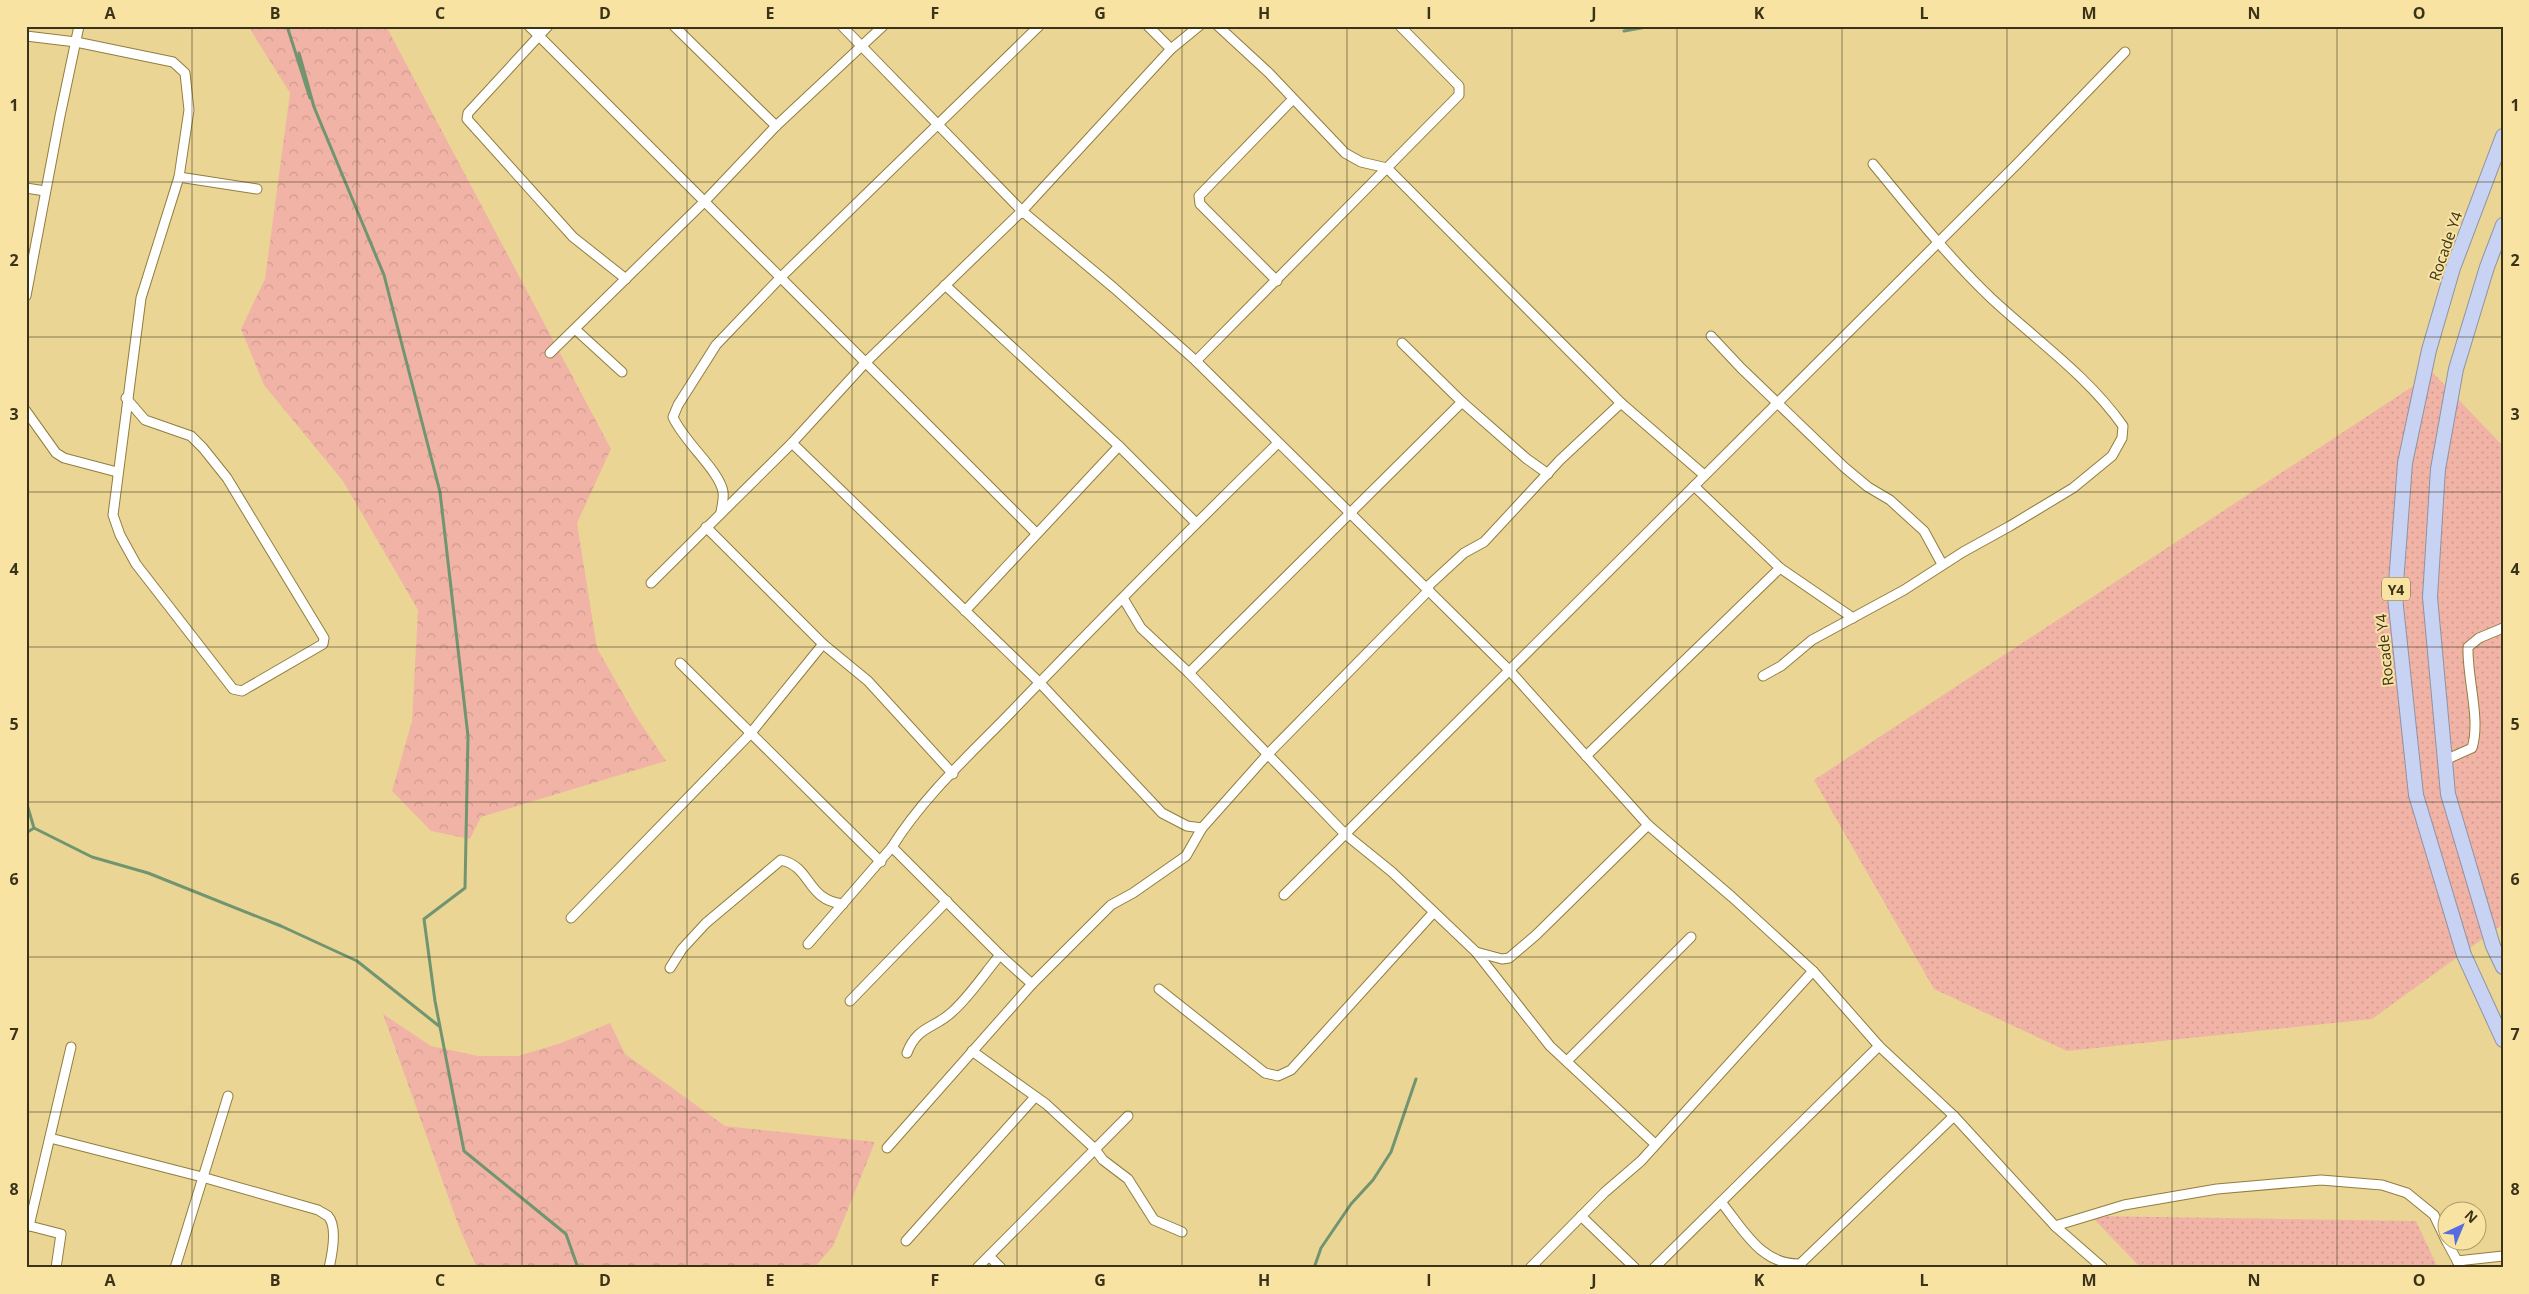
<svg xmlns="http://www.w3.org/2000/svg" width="2529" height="1294" viewBox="0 0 2529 1294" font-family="'Open Sans',sans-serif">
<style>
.grass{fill:url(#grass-dots)}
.forest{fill:url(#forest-crowns)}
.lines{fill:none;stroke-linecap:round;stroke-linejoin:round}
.stream{stroke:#709570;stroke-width:3}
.minor-casing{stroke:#917e3f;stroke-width:11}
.trunk-casing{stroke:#8e93a3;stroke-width:16}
.minor{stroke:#fff;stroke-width:9}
.trunk{stroke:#c8d2f2;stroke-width:14}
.grid{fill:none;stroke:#3b3319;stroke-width:1;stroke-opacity:0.55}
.labels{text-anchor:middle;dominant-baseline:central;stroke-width:4;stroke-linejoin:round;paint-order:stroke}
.shield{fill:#f8e3a2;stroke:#746842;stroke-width:1}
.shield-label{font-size:14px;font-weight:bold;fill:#3b3319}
.street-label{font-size:15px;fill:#3b3319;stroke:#f8e3a2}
.neatline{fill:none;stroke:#3b3319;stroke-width:2}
.grid-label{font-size:16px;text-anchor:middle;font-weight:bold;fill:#3b3319}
</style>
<defs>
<pattern id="grass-dots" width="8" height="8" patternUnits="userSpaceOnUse" patternTransform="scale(1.25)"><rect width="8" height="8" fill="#f1b3a6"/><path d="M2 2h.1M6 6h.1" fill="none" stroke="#d09a8e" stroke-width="1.8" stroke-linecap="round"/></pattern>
<pattern id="forest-crowns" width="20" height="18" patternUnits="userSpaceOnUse" patternTransform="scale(1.25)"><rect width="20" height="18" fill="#f1b3a6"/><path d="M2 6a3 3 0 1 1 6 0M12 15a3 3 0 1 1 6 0" fill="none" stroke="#d09a8e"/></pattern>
</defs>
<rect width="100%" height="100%" fill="#ead595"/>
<g class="grass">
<polygon points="2433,373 2503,446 2503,924 2372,1019 2067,1051 1934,989 1814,780"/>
<polygon points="2091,1216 2416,1221 2438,1268 2141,1268"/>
</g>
<g class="forest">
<polygon points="248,26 386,26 611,449 577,523 597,648 635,715 666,761 481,817 470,839 431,831 392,791 412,721 418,610 343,481 264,385 241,329 265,279 290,93"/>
<polygon points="383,1014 431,1046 478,1056 518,1056 561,1043 610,1023 625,1054 725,1126 875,1142 833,1246 814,1268 477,1268 459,1227"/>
</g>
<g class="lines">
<g class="stream">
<polyline points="287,26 310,98 299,53 314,107 384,275 440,492 468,736 465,888 424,919 435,1001 464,1151 566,1234 578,1268"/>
<polyline points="1624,31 1652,26"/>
<polyline points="26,801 34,828"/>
<polyline points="26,833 34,828 92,857 148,873 281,926 357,961 439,1026"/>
<polyline points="1314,1268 1321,1248 1351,1204 1373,1180 1391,1152 1416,1079"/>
</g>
<g class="minor-casing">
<g id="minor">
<polyline points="529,26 1036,533"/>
<polyline points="548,26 468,113 467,119 573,237 626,279"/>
<polyline points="674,26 776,126"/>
<polyline points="842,26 1022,211 1171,49"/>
<polyline points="1148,26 1171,49 1199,26"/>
<polyline points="1218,26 1269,73 1345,153 1361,162 1387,168 1621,403 1703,474"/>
<polyline points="26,36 76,42 173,62 185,73 189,110 179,177 141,298 113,515 120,535 136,564 233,689 242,691 323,644 324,638 227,478 203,448 191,436 145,420 126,398"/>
<polyline points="179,177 257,189"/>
<polyline points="26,188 45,191"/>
<polyline points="1277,281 1200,204 1199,196 1293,99"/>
<polyline points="945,285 1119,446 1196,523"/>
<polyline points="26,296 60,116 79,26"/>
<polyline points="575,329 622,372"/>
<polyline points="1711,336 1741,368 1844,467 1868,487 1890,500 1924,531 1942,564"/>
<polyline points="1402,343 1462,402"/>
<polyline points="550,353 705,201 776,126 883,26"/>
<polyline points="1196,361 1459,95 1459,86 1400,26"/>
<polyline points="26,411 56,453 64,458 117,472"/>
<polyline points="792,443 1040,683 1162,813 1187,826 1202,828"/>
<polyline points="1694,486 1780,568 1853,618"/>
<path d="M721,512C722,506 724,498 723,492C720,471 683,441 673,417L678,405L716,345L781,277L1039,26"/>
<polyline points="706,527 823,644 868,681 953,774"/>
<polyline points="651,583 792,443 866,362 1022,211 1114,288 1196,361 1510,671 1648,825 1732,897 1813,971 1879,1046 1954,1116 2055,1226 2124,1205 2217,1189 2321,1180 2382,1185 2407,1193 2434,1215 2446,1240"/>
<polyline points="1426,588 1464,553 1484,542 1560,460 1621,403"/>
<polyline points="1123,598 1141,628 1189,673 1345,834 1392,872 1476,952 1550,1046 1655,1144"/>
<polyline points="965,611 1119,446"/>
<polyline points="680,663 881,862"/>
<polyline points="1189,673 1462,402 1527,459 1548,474"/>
<path d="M1763,676L1781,666L1812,640L1904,590L1963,552L2010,526L2073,488L2112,456L2122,438L2123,426C2087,375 2036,340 1991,298C1948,257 1911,210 1873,164"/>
<polyline points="1586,756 1780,568"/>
<path d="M2445,760L2472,748C2481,719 2467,679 2468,647L2479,638L2503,628"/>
<path d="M892,847C925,794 974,751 1017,706C1103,617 1190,529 1278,443"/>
<polyline points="1284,895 2018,163 2125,52"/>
<polyline points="571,918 750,734 823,644"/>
<polyline points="808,944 892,847 1000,955 1032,984"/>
<polyline points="1476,952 1502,959 1509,958 1536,935 1648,825"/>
<path d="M670,968L682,949L706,923L781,860C812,867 806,900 843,904"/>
<polyline points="1159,989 1265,1073 1278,1076 1291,1070 1434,912"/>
<polyline points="850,1001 947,901"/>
<polyline points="972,1051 1046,1104 1094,1148 1103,1160 1128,1179 1154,1220 1182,1232"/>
<path d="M907,1053C917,1026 934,1029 952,1012C970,996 984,974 1000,955"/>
<polyline points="1567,1061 1691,937"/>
<path d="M50,1138L202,1177L318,1210C321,1212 325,1214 328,1216C338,1227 332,1255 329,1268"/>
<polyline points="887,1148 1032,984 1111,905 1133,893 1186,856 1202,828 1267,755 1429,590"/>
<path d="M1721,1202C1743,1229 1761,1265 1800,1264L1954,1116"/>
<polyline points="1581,1216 1635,1268"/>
<polyline points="26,1225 61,1234 56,1268"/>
<polyline points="29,1226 71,1047"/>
<polyline points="2055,1226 2103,1268"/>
<polyline points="906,1241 1035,1097"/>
<polyline points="2447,1242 2461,1268"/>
<polyline points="989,1256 1001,1268"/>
<polyline points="2457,1261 2503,1256"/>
<polyline points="175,1268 228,1096"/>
<polyline points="977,1268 1128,1116"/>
<polyline points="1530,1268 1605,1192 1641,1161 1813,971"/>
<polyline points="1654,1268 1879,1046"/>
</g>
</g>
<g class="trunk-casing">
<g id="trunk">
<polyline points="2503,136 2453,268 2429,350 2405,463 2395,597 2416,795 2464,955 2503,1040"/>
<polyline points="2503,225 2487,267 2456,369 2438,469 2430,597 2448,794 2493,946 2503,967"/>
</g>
</g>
<use href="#minor" class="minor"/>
<use href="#trunk" class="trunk"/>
</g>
<path class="grid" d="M192,26V1268M357,26V1268M522,26V1268M687,26V1268M852,26V1268M1017,26V1268M1182,26V1268M1347,26V1268M1512,26V1268M1677,26V1268M1842,26V1268M2007,26V1268M2172,26V1268M2337,26V1268M26,182H2503M26,337H2503M26,492H2503M26,647H2503M26,802H2503M26,957H2503M26,1112H2503"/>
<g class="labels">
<rect class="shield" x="2382" y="577.5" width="28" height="23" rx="4"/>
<g class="shield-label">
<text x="2396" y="589">Y4</text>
</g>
<g class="street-label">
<text transform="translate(2445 246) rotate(-71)">Rocade Y4</text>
<text transform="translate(2384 650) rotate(-96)">Rocade Y4</text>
</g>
</g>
<rect width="2529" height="1294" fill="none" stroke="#f8e3a2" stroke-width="55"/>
<g transform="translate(2462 1226) rotate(44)"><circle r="24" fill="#f8e3a2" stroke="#ac9d6b"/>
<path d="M0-4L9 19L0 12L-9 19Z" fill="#576ce2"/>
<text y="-8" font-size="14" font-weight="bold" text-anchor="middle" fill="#3b3319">N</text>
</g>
<rect x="28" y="28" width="2474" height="1238" class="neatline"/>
<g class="grid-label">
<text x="110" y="19">A</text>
<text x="275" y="19">B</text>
<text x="440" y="19">C</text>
<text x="605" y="19">D</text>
<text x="770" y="19">E</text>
<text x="935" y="19">F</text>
<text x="1100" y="19">G</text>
<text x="1264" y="19">H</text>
<text x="1429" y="19">I</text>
<text x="1594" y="19">J</text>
<text x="1759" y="19">K</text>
<text x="1924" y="19">L</text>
<text x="2089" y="19">M</text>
<text x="2254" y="19">N</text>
<text x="2419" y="19">O</text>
<text x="14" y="111">1</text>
<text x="2515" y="111">1</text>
<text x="14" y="266">2</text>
<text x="2515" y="266">2</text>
<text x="14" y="420">3</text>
<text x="2515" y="420">3</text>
<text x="14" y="575">4</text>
<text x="2515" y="575">4</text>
<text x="14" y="730">5</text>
<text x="2515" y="730">5</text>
<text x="14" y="885">6</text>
<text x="2515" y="885">6</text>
<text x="14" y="1040">7</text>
<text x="2515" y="1040">7</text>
<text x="14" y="1195">8</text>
<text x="2515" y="1195">8</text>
<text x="110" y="1286">A</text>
<text x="275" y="1286">B</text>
<text x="440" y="1286">C</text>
<text x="605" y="1286">D</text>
<text x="770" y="1286">E</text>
<text x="935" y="1286">F</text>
<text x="1100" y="1286">G</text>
<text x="1264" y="1286">H</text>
<text x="1429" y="1286">I</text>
<text x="1594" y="1286">J</text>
<text x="1759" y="1286">K</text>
<text x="1924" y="1286">L</text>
<text x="2089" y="1286">M</text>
<text x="2254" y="1286">N</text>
<text x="2419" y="1286">O</text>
</g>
</svg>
